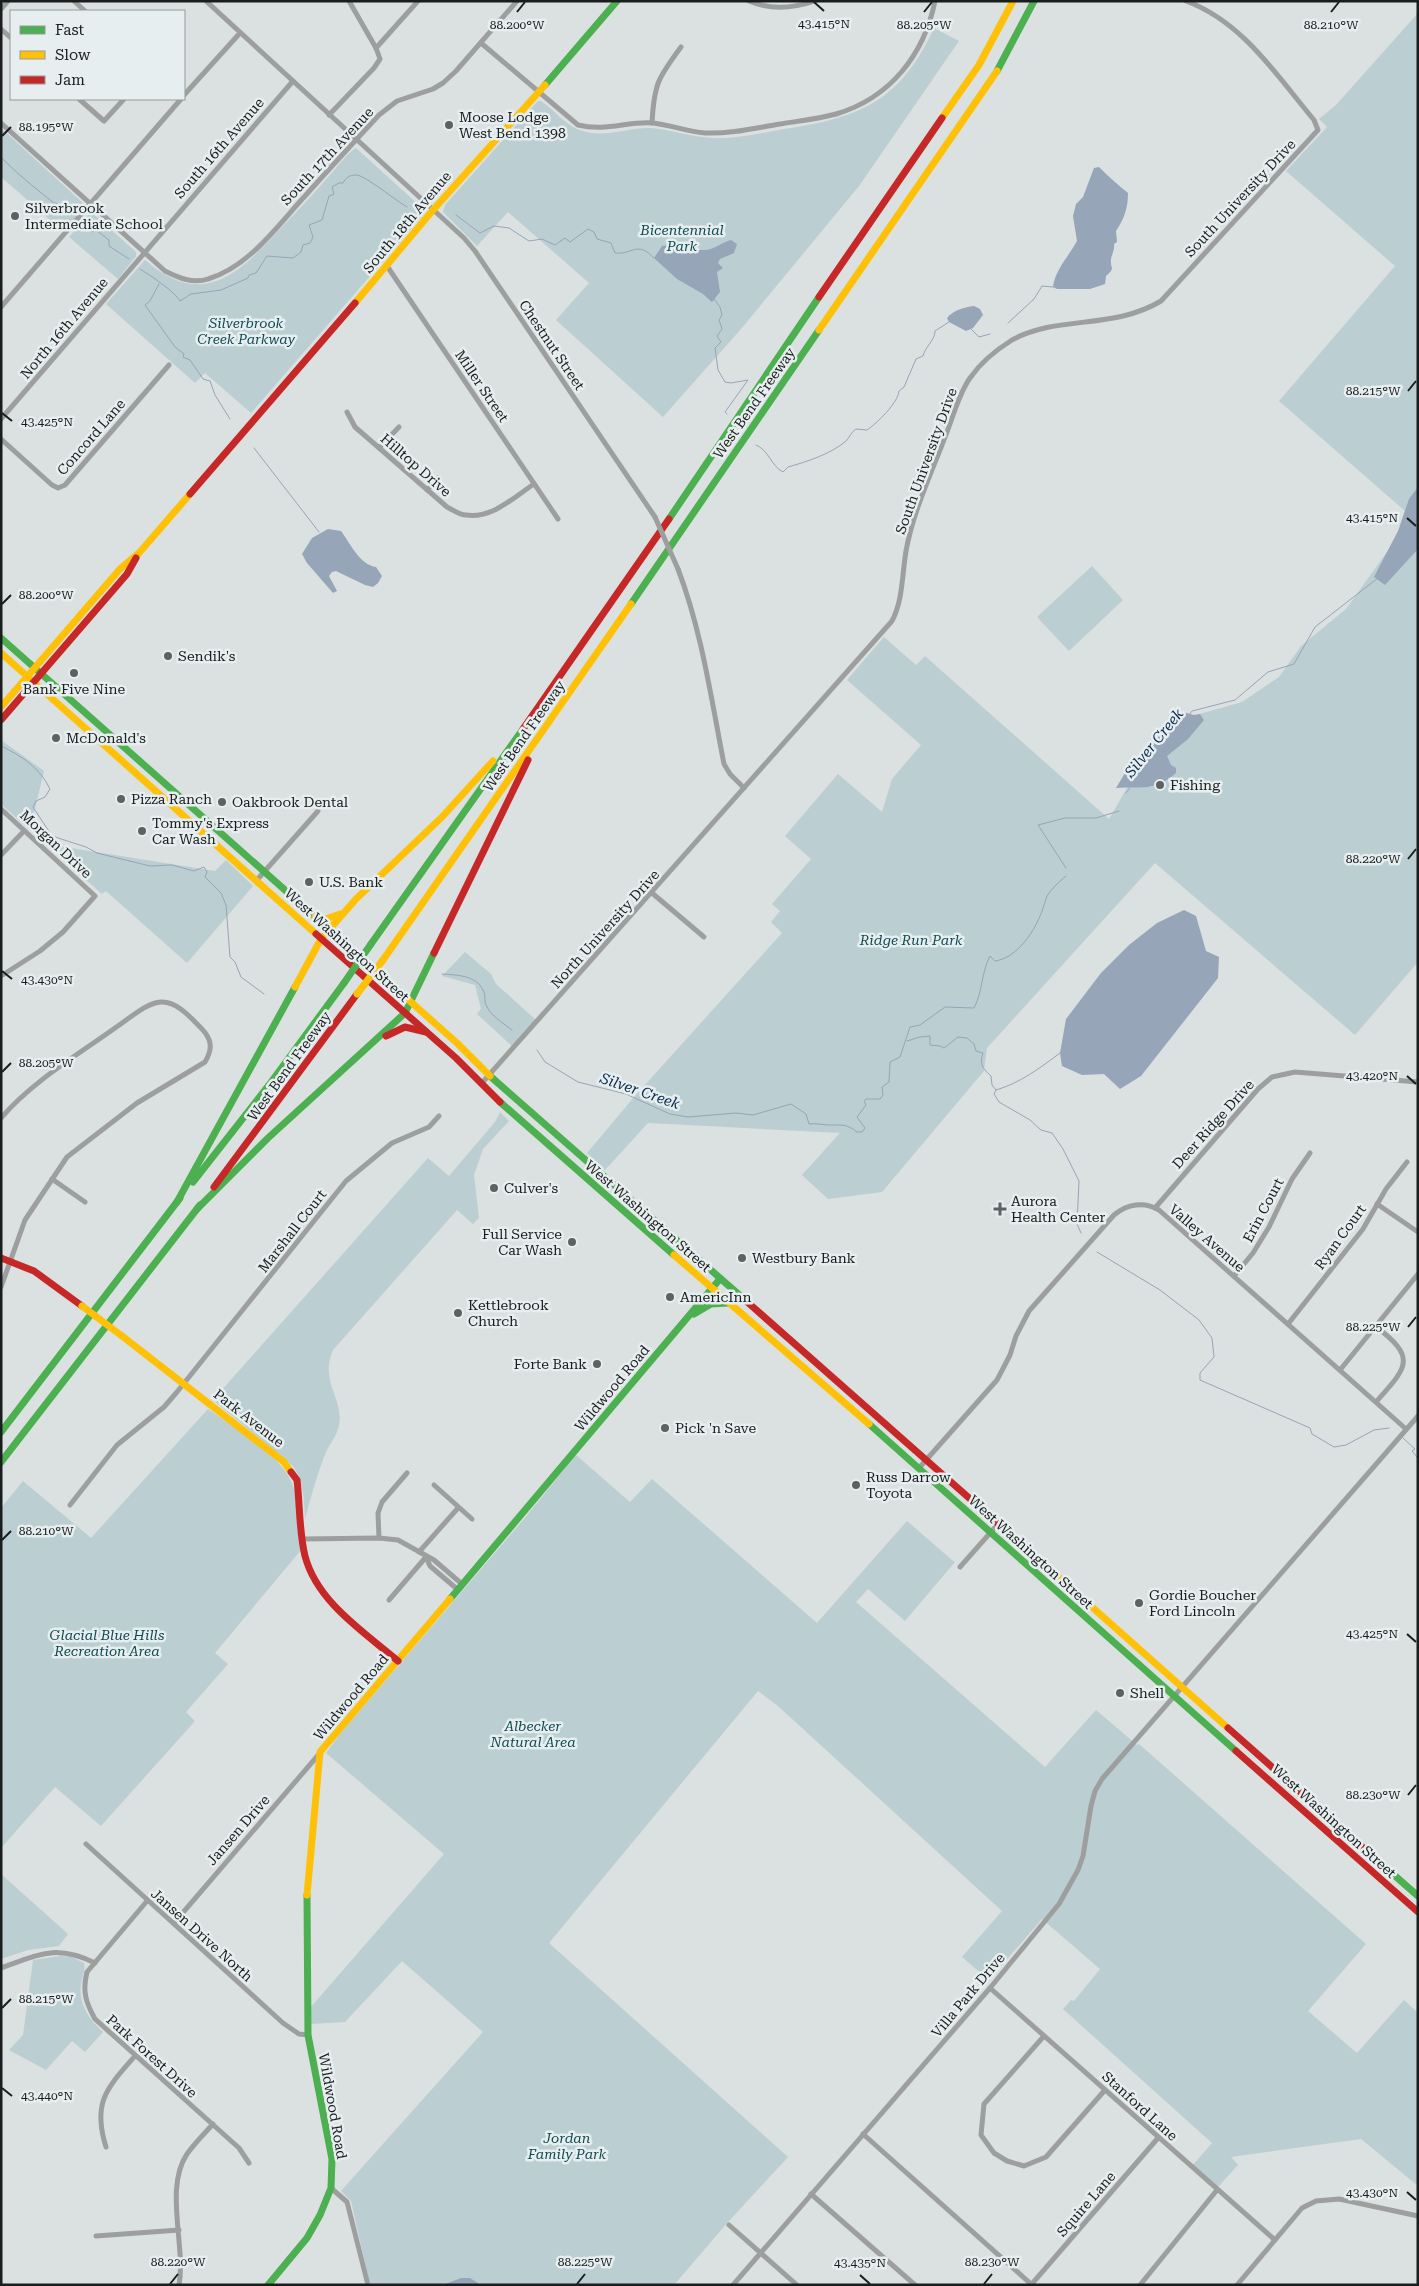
<svg xmlns="http://www.w3.org/2000/svg" width="1419" height="2286" viewBox="0 0 1419 2286" font-family="'Roboto Serif',serif">
<style>
.green{fill:#bbced1}
.water{fill:#96a5b7}
.lines{fill:none;stroke-linecap:round;stroke-linejoin:round}
.stream{stroke:#96a5b7;stroke-width:1}
.street{stroke:#9d9f9f;stroke-width:5}
.fast{stroke:#4caf50;stroke-width:7}
.slow{stroke:#ffc107;stroke-width:7}
.jam{stroke:#c62828;stroke-width:7}
.street-bridge{stroke:#9d9f9f;stroke-width:5}
.fast-bridge{stroke:#4caf50;stroke-width:7}
.slow-bridge{stroke:#ffc107;stroke-width:7}
.ticks{fill:none;stroke:#1a1d1d;stroke-width:2}
.poi-dot{fill:#5e6161;stroke:#e7eeef;stroke-width:2}
.labels{text-anchor:middle;dominant-baseline:central;stroke-width:5;stroke-linejoin:round;paint-order:stroke}
.poi-label{font-size:14px;fill:#1a1d1d;stroke:#e7eeef;text-anchor:start}
.street-label{font-size:14px;fill:#1a1d1d;stroke:#e7eeef}
.park-label{font-size:14px;font-style:italic;fill:#104b54;stroke:#e7eeef}
.water-label{font-size:15px;font-style:italic;fill:#0c2b4f;stroke:#e7eeef}
.ticks-label{font-size:12px;text-anchor:middle;fill:#1a1d1d;stroke:#e7eeef;stroke-width:5;stroke-linejoin:round;paint-order:stroke}
</style>
<rect width="100%" height="100%" fill="#dbe0e0"/>
<g class="green">
<polygon points="1418,13 1418,962 1355,1035 1155,863 987,1048 984,1071 882,1192 828,1199 802,1175 840,1133 648,1123 605,1170 587,1153 635,1096 782,933 771,922 780,911 772,904 811,859 785,836 838,774 882,812 892,779 921,745 847,680 884,637 916,665 925,656 1109,819 1131,781 1182,719 1242,702 1279,677 1301,646 1346,609 1412,517 1279,401 1395,266 1286,171 1327,127 1319,119 1336,105"/>
<path d="M934,28L959,41L859,186L741,329L663,417L556,320L589,283L508,212L477,246L443,212L445,205L538,101H541C554,110 564,123 577,129C601,140 627,127 652,128C672,130 692,137 712,138C734,139 757,134 779,130C858,118 899,104 934,28Z"/>
<polygon points="1,128 84,204 79,213 63,231 1,177"/>
<path d="M356,148L421,207L425,210L424,214L251,413L205,373L195,383L106,304L145,260C201,309 237,276 278,231C296,213 313,194 330,175C338,166 346,154 356,148Z"/>
<polygon points="91,212 136,252 136,256 118,279 69,237"/>
<polygon points="1092,566 1123,600 1069,651 1037,617"/>
<polygon points="1,740 44,771 30,830 1,804"/>
<polygon points="46,844 215,871 226,860 253,886 187,963 106,891 102,894"/>
<polygon points="465,952 491,974 496,984 536,1020 513,1047 477,1014 481,1009 475,985 442,976"/>
<path d="M500,1112L509,1121L483,1149L474,1175L479,1218L473,1224L457,1210L333,1350C319,1382 344,1398 339,1425C337,1436 330,1443 326,1452C317,1474 311,1497 305,1519C304,1500 304,1482 293,1466L213,1400L428,1158L449,1176L495,1122Z"/>
<path d="M208,1409C235,1428 286,1457 294,1489C300,1509 296,1530 301,1550L215,1653L228,1664L186,1712L195,1721L101,1826L55,1787L1,1848V1508L23,1481L91,1538Z"/>
<polygon points="576,1455 630,1502 652,1479 817,1623 907,1521 952,1560 955,1562 905,1621 868,1589 856,1602 1045,1767 1096,1710 1137,1745 1139,1744 1366,1944 1308,2011 1357,2053 1404,2000 1418,2013 1418,2186 1361,2139 1231,2157 1238,2165 1218,2187 1193,2165 1212,2143 1063,2009 1071,2000 1074,2001 1100,1969 1042,1919 989,1980 962,1957 1002,1911 778,1706 758,1691 549,1943 788,2157 728,2222 674,2285 370,2285 351,2201 341,2191 483,2032 402,1961 345,2022 310,2024 310,2008 444,1854 326,1753 340,1734 524,1519"/>
<polygon points="1,1874 68,1934 59,1946 28,1950 1,1959"/>
<path d="M60,1956L72,1957L84,1963C86,1970 82,1976 81,1983C78,2004 88,2018 103,2032L85,2052L72,2041L46,2070L9,2050L23,2035L33,1960Z"/>
</g>
<g class="water">
<path d="M1099,167C1109,177 1118,185 1128,193C1128,208 1124,219 1116,231L1117,242L1114,244C1115,249 1112,254 1111,259C1110,270 1116,267 1106,276L1105,284L1090,289H1057L1053,287C1055,270 1069,256 1077,241L1073,216L1076,204L1083,197L1094,168Z"/>
<path d="M731,240L737,244L734,253L720,259L718,263L723,268L717,272L720,292L712,302L703,294L677,279L654,258L662,246C676,244 690,251 705,250C714,250 722,242 731,240Z"/>
<path d="M974,306L980,309L983,315L973,328L966,331L949,322L947,318C953,310 965,307 974,306Z"/>
<polygon points="1418,487 1418,549 1385,585 1374,577 1398,531 1409,499"/>
<path d="M328,529L341,531C350,543 360,565 376,567L382,576L378,583L373,587L365,585L336,571L332,572L329,576L337,591L333,593L307,563L302,554L312,538Z"/>
<path d="M1183,712L1194,715L1200,714L1204,720L1188,739L1167,756L1171,765L1176,768V773C1154,792 1142,786 1116,788L1128,768Z"/>
<polygon points="1184,910 1196,916 1206,951 1219,957 1218,978 1141,1076 1120,1089 1104,1074 1082,1075 1062,1066 1060,1053 1066,1019 1101,973 1129,945 1157,923"/>
<polygon points="461,2278 470,2278 481,2285 443,2285"/>
</g>
<g class="lines">
<g class="stream">
<path d="M1,157C17,174 33,186 50,200C57,206 66,204 74,213"/>
<path d="M456,215L480,233L494,226L509,228L529,241L542,239L555,245L565,238L570,242L588,229L594,232L597,239L611,243L615,253C633,255 637,240 654,258"/>
<polyline points="85,223 87,228 92,232 96,230 109,240 109,246 129,259"/>
<path d="M140,269C150,275 175,292 180,301L191,294L221,290L248,278L249,275L256,273L267,256L293,258L301,252L303,245L310,243L313,237L309,225L322,220L329,196L334,194L332,187L339,183H343C346,178 349,175 356,175C365,175 396,201 407,207"/>
<polyline points="159,284 150,301 145,305 175,347 184,354 183,357 190,360 203,379 210,381 215,395 230,419"/>
<polyline points="714,299 720,307 722,315 719,320 722,329 717,336 721,342 715,348 718,370 725,382 731,383 748,380 725,412 727,414"/>
<polyline points="1008,323 1034,299 1042,286 1053,287"/>
<polyline points="971,329 979,337 990,334"/>
<path d="M756,445C769,450 771,466 783,472L788,467C806,462 831,454 846,441C850,437 851,432 856,429L867,430C877,423 898,403 899,391L904,387L916,359L923,356C925,347 935,340 935,331L949,322"/>
<polyline points="254,448 319,532"/>
<polyline points="1189,715 1192,711 1235,700 1268,672 1294,664 1315,627 1378,578"/>
<path d="M1,746C22,756 40,768 50,789L45,797L36,801L33,807L52,836L86,847L97,853L150,866L172,865L194,871L204,867L207,872L205,877L221,893L226,905L230,957L235,962L241,977L264,994"/>
<polyline points="1126,793 1130,788"/>
<polyline points="1066,868 1038,825 1065,818 1096,818 1119,811"/>
<path d="M442,974C456,975 476,975 483,990C486,995 484,1001 486,1005C491,1016 503,1023 512,1030"/>
<path d="M907,1041L920,1037L930,1036V1045L940,1046L944,1048L958,1037L967,1038L974,1044L976,1051L983,1053C979,1064 983,1069 991,1076L992,1085L996,1090C1020,1083 1040,1068 1060,1053"/>
<path d="M537,1050L545,1062L578,1082L626,1094L670,1114L688,1117L736,1113L753,1115L791,1104L806,1114L809,1124C817,1123 823,1125 830,1125C842,1125 847,1124 857,1132H862L865,1128L857,1117L866,1105L864,1101L866,1099H880L883,1095L882,1087L889,1082L890,1062L900,1057L910,1027L920,1025L945,1007L974,1008C983,991 981,973 990,956L995,961C1017,958 1035,931 1042,911C1044,906 1045,901 1047,896C1052,888 1059,882 1066,876"/>
<polyline points="996,1090 994,1094 999,1102 1030,1120 1041,1130 1052,1133 1063,1149 1079,1181 1077,1224 1081,1233"/>
<polyline points="1097,1252 1160,1290 1199,1320 1212,1338 1214,1357 1200,1373 1200,1380 1310,1428 1312,1434 1334,1447 1346,1445 1374,1430 1389,1428"/>
<polyline points="1403,1438 1415,1449 1412,1451 1418,1458"/>
</g>
<g class="street">
<polyline points="74,1 85,11"/>
<polyline points="206,1 464,238 475,251 655,517"/>
<path d="M749,1C770,10 794,8 815,1"/>
<polyline points="1,9 8,1"/>
<polyline points="1,29 11,38"/>
<path d="M481,43L578,125C606,132 627,121 653,123C671,125 688,132 705,133C731,134 755,128 780,124C798,121 818,119 836,114C890,98 924,55 935,1"/>
<polyline points="376,48 418,1"/>
<polyline points="184,95 240,33"/>
<polyline points="79,99 104,121 124,99"/>
<polyline points="329,115 374,68 380,59 376,48 349,1"/>
<path d="M1,123L165,271C179,278 193,284 208,279C249,267 277,226 305,196C329,169 354,142 379,115L397,101L433,89L443,83L456,71L517,1"/>
<path d="M652,123C654,84 658,78 681,47"/>
<polyline points="387,266 558,519"/>
<polyline points="1,307 181,99"/>
<path d="M347,412L355,427L447,507C453,510 460,515 466,515C492,519 514,497 534,484"/>
<polyline points="1,419 293,81"/>
<polyline points="1,439 52,485 58,488 65,485 169,365"/>
<polyline points="379,448 399,427"/>
<polyline points="427,490 438,478"/>
<path d="M678,569C702,632 711,698 724,764L730,774L744,788"/>
<polyline points="1,809 95,896 63,932 40,951 1,976"/>
<polyline points="1,855 24,831"/>
<polyline points="256,881 318,811"/>
<polyline points="652,893 704,937"/>
<path d="M481,1084L892,621C903,600 902,575 906,551C913,512 931,474 945,437C953,418 958,395 970,378C981,362 996,350 1012,340C1057,315 1113,330 1161,301L1318,130L1314,120C1277,76 1243,22 1186,1"/>
<path d="M1,1118C33,1081 76,1056 115,1028C128,1020 145,1003 161,1002C177,1001 191,1018 201,1028C212,1039 213,1049 205,1062L137,1103L67,1157L25,1220L1,1287"/>
<polyline points="52,1179 85,1202"/>
<polyline points="1377,1204 1418,1232"/>
<polyline points="1155,1208 1258,1089 1272,1077 1295,1072 1418,1082"/>
<polyline points="1234,1276 1253,1253 1269,1227 1292,1179 1310,1153"/>
<polyline points="1288,1324 1363,1229 1386,1189 1407,1162"/>
<path d="M1375,1326C1418,1358 1407,1367 1376,1402"/>
<polyline points="1340,1370 1418,1274"/>
<path d="M919,1468L997,1380L1010,1355L1016,1336L1029,1311L1114,1215C1127,1204 1144,1201 1159,1210L1406,1429"/>
<polyline points="434,1485 472,1519"/>
<polyline points="70,1505 117,1445 164,1407 177,1392 346,1181 392,1143 429,1127 439,1116"/>
<polyline points="379,1538 378,1513 382,1502 407,1473"/>
<polyline points="303,1539 379,1538 398,1540 434,1560 462,1584"/>
<polyline points="419,1552 458,1508"/>
<polyline points="426,1557 430,1566 457,1589"/>
<polyline points="960,1567 998,1524"/>
<polyline points="389,1600 426,1557"/>
<polyline points="86,1844 283,2023 299,2034 308,2035"/>
<path d="M147,1901L87,1972C82,1991 86,2003 95,2019L239,2148L249,2163"/>
<polyline points="174,1923 320,1753"/>
<path d="M1,1968C40,1954 56,1944 95,1963"/>
<polyline points="990,1988 1275,2240"/>
<polyline points="1044,2036 984,2104 981,2135 994,2153 1007,2161 1024,2166 1046,2157 1105,2090"/>
<polyline points="863,2134 1031,2284"/>
<path d="M106,2147C92,2102 107,2088 135,2056"/>
<polyline points="331,2188 347,2202 368,2285"/>
<polyline points="811,2194 915,2285"/>
<polyline points="729,2225 797,2285"/>
<polyline points="96,2236 179,2230"/>
<path d="M179,2285C186,2246 164,2188 187,2154C194,2144 204,2134 213,2124"/>
<polyline points="733,2285 990,1988 1059,1904 1078,1870 1083,1856 1091,1806 1095,1791 1102,1779 1418,1416"/>
<polyline points="1031,2285 1158,2138"/>
<polyline points="1140,2285 1217,2190"/>
<polyline points="1237,2285 1302,2208 1316,2201 1339,2199 1418,2216"/>
</g>
<g class="fast">
<polyline points="997,71 1034,1"/>
<polyline points="545,85 617,1"/>
<polyline points="669,519 819,297"/>
<polyline points="631,604 819,330"/>
<polyline points="1,638 330,930"/>
<polyline points="371,944 523,729"/>
<polyline points="490,1076 745,1300"/>
<polyline points="500,1102 674,1255"/>
<polyline points="193,1182 269,1085 344,983"/>
<polyline points="177,1202 295,987"/>
<polyline points="197,1209 268,1138 405,1013 434,953"/>
<polyline points="694,1314 711,1304 728,1303"/>
<polyline points="869,1424 1236,1751"/>
<polyline points="1,1432 180,1198"/>
<polyline points="1,1462 200,1205"/>
<polyline points="450,1599 719,1280"/>
<polyline points="1368,1852 1418,1896"/>
<polyline points="268,2285 307,2238 320,2215 331,2188 332,2159 308,2035 307,1895"/>
</g>
<g class="slow">
<polyline points="942,118 979,65 1013,1"/>
<polyline points="355,303 433,210 545,85"/>
<polyline points="819,330 997,71"/>
<polyline points="1,653 316,934"/>
<polyline points="1,707 120,569 139,553 190,494"/>
<polyline points="315,917 326,919 340,914"/>
<polyline points="330,930 457,1043 490,1076"/>
<polyline points="383,960 631,604"/>
<polyline points="295,987 321,939 356,899 442,817 493,761"/>
<polyline points="674,1255 869,1424"/>
<polyline points="122,1336 284,1462 291,1472"/>
<polyline points="1002,1527 1228,1728"/>
<polyline points="307,1895 320,1752 450,1599"/>
</g>
<g class="jam">
<polyline points="819,297 942,118"/>
<polyline points="190,494 355,303"/>
<polyline points="1,720 127,574 136,558"/>
<polyline points="523,729 669,519"/>
<polyline points="316,934 456,1058 500,1102"/>
<polyline points="434,953 528,760"/>
<polyline points="386,1036 405,1027 426,1032"/>
<polyline points="214,1187 357,994"/>
<polyline points="1,1258 34,1271 82,1306"/>
<polyline points="745,1300 1002,1527"/>
<path d="M291,1472L297,1480C300,1505 299,1532 305,1556C317,1602 364,1632 398,1661"/>
<polyline points="1228,1728 1368,1852"/>
<polyline points="1236,1751 1418,1912"/>
</g>
<polyline class="street-bridge" points="655,517 678,569"/>
<polyline class="fast-bridge" points="344,983 371,944"/>
<g class="slow-bridge">
<polyline points="357,994 383,960"/>
<polyline points="82,1306 122,1336"/>
</g>
</g>
<path class="ticks" d="M814,2L824,11M517,12L525,2M924,12L932,2M1331,12L1339,2M2,136L11,127M1408,391L1416,381M2,413L12,421M1407,518L1416,526M2,604L11,595M1408,859L1416,849M2,971L12,979M2,1072L11,1063M1407,1076L1416,1084M1408,1327L1416,1317M2,1540L11,1531M1407,1634L1416,1642M1408,1795L1416,1785M2,2008L11,1999M2,2088L12,2096M1407,2192L1416,2200M860,2275L870,2284M170,2284L178,2274M577,2284L585,2274M984,2284L992,2274"/>
<g class="poi-dot">
<circle cx="449" cy="125" r="5"/>
<circle cx="15" cy="216" r="5"/>
<circle cx="168" cy="656" r="5"/>
<circle cx="74" cy="673" r="5"/>
<circle cx="56" cy="738" r="5"/>
<circle cx="1160" cy="785" r="5"/>
<circle cx="121" cy="799" r="5"/>
<circle cx="222" cy="802" r="5"/>
<circle cx="142" cy="831" r="5"/>
<circle cx="309" cy="882" r="5"/>
<circle cx="494" cy="1188" r="5"/>
<path d="M997.5 1201.5h5v5h5v5h-5v5h-5v-5h-5v-5h5z"/>
<circle cx="572" cy="1242" r="5"/>
<circle cx="742" cy="1258" r="5"/>
<circle cx="670" cy="1297" r="5"/>
<circle cx="458" cy="1313" r="5"/>
<circle cx="597" cy="1364" r="5"/>
<circle cx="665" cy="1428" r="5"/>
<circle cx="856" cy="1485" r="5"/>
<circle cx="1139" cy="1603" r="5"/>
<circle cx="1120" cy="1693" r="5"/>
</g>
<g class="labels">
<g class="poi-label">
<text x="459" y="117">Moose Lodge<tspan x="459" dy="16">West Bend 1398</tspan></text>
<text x="25" y="208">Silverbrook<tspan x="25" dy="16">Intermediate School</tspan></text>
<text x="178" y="656">Sendik's</text>
<text x="74" y="689" text-anchor="middle">Bank Five Nine</text>
<text x="66" y="738">McDonald's</text>
<text x="1170" y="785">Fishing</text>
<text x="131" y="799">Pizza Ranch</text>
<text x="232" y="802">Oakbrook Dental</text>
<text x="152" y="823">Tommy's Express<tspan x="152" dy="16">Car Wash</tspan></text>
<text x="319" y="882">U.S. Bank</text>
<text x="504" y="1188">Culver's</text>
<text x="1011" y="1201">Aurora<tspan x="1011" dy="16">Health Center</tspan></text>
<text x="562" y="1234" text-anchor="end">Full Service<tspan x="562" dy="16">Car Wash</tspan></text>
<text x="752" y="1258">Westbury Bank</text>
<text x="680" y="1297">AmericInn</text>
<text x="468" y="1305">Kettlebrook<tspan x="468" dy="16">Church</tspan></text>
<text x="587" y="1364" text-anchor="end">Forte Bank</text>
<text x="675" y="1428">Pick 'n Save</text>
<text x="866" y="1477">Russ Darrow<tspan x="866" dy="16">Toyota</tspan></text>
<text x="1149" y="1595">Gordie Boucher<tspan x="1149" dy="16">Ford Lincoln</tspan></text>
<text x="1130" y="1693">Shell</text>
</g>
<g class="street-label">
<text transform="translate(219 148) rotate(-49)">South 16th Avenue</text>
<text transform="translate(327 156) rotate(-47)">South 17th Avenue</text>
<text transform="translate(1240 198) rotate(-47)">South University Drive</text>
<text transform="translate(407 222) rotate(-50)">South 18th Avenue</text>
<text transform="translate(64 328) rotate(-50)">North 16th Avenue</text>
<text transform="translate(552 345) rotate(56)">Chestnut Street</text>
<text transform="translate(482 386) rotate(56)">Miller Street</text>
<text transform="translate(754 403) rotate(-55)">West Bend Freeway</text>
<text transform="translate(91 437) rotate(-49)">Concord Lane</text>
<text transform="translate(926 461) rotate(-70)">South University Drive</text>
<text transform="translate(416 465) rotate(41)">Hilltop Drive</text>
<text transform="translate(524 736) rotate(-55)">West Bend Freeway</text>
<text transform="translate(56 844) rotate(43)">Morgan Drive</text>
<text transform="translate(605 929) rotate(-48)">North University Drive</text>
<text transform="translate(347 945) rotate(42)">West Washington Street</text>
<text transform="translate(289 1066) rotate(-54)">West Bend Freeway</text>
<text transform="translate(1213 1124) rotate(-48)">Deer Ridge Drive</text>
<text transform="translate(1263 1210) rotate(-62)">Erin Court</text>
<text transform="translate(648 1216) rotate(41)">West Washington Street</text>
<text transform="translate(292 1231) rotate(-52)">Marshall Court</text>
<text transform="translate(1340 1237) rotate(-54)">Ryan Court</text>
<text transform="translate(1207 1238) rotate(41)">Valley Avenue</text>
<text transform="translate(612 1388) rotate(-50)">Wildwood Road</text>
<text transform="translate(249 1418) rotate(38)">Park Avenue</text>
<text transform="translate(1031 1552) rotate(42)">West Washington Street</text>
<text transform="translate(351 1697) rotate(-50)">Wildwood Road</text>
<text transform="translate(1334 1821) rotate(42)">West Washington Street</text>
<text transform="translate(238 1830) rotate(-49)">Jansen Drive</text>
<text transform="translate(202 1935) rotate(42)">Jansen Drive North</text>
<text transform="translate(968 1995) rotate(-50)">Villa Park Drive</text>
<text transform="translate(152 2056) rotate(42)">Park Forest Drive</text>
<text transform="translate(333 2106) rotate(80)">Wildwood Road</text>
<text transform="translate(1140 2106) rotate(42)">Stanford Lane</text>
<text transform="translate(1086 2204) rotate(-49)">Squire Lane</text>
</g>
<g class="park-label">
<text x="682" y="230">Bicentennial<tspan x="682" dy="16">Park</tspan></text>
<text x="246" y="323">Silverbrook<tspan x="246" dy="16">Creek Parkway</tspan></text>
<text x="911" y="940">Ridge Run Park</text>
<text x="107" y="1635">Glacial Blue Hills<tspan x="107" dy="16">Recreation Area</tspan></text>
<text x="533" y="1726">Albecker<tspan x="533" dy="16">Natural Area</tspan></text>
<text x="567" y="2138">Jordan<tspan x="567" dy="16">Family Park</tspan></text>
</g>
<g class="water-label">
<text transform="translate(1154 743) rotate(-51)">Silver Creek</text>
<text transform="translate(640 1091) rotate(19)">Silver Creek</text>
</g>
</g>
<g class="ticks-label">
<text x="824" y="28">43.415°N</text>
<text x="517" y="29">88.200°W</text>
<text x="924" y="29">88.205°W</text>
<text x="1331" y="29">88.210°W</text>
<text x="46" y="131">88.195°W</text>
<text x="1373" y="395">88.215°W</text>
<text x="47" y="426">43.425°N</text>
<text x="1372" y="522">43.415°N</text>
<text x="46" y="599">88.200°W</text>
<text x="1373" y="863">88.220°W</text>
<text x="47" y="984">43.430°N</text>
<text x="46" y="1067">88.205°W</text>
<text x="1372" y="1080">43.420°N</text>
<text x="1373" y="1331">88.225°W</text>
<text x="46" y="1535">88.210°W</text>
<text x="1372" y="1638">43.425°N</text>
<text x="1373" y="1799">88.230°W</text>
<text x="46" y="2003">88.215°W</text>
<text x="47" y="2100">43.440°N</text>
<text x="1372" y="2197">43.430°N</text>
<text x="178" y="2266">88.220°W</text>
<text x="585" y="2266">88.225°W</text>
<text x="992" y="2266">88.230°W</text>
<text x="860" y="2267">43.435°N</text>
</g>
<rect width="1419" height="2286" fill="none" stroke="#1a1d1d" stroke-width="5"/>
<rect x="10" y="10" width="175" height="90" fill="#e7eeef" stroke="#959a9b"/>
<rect x="20" y="26" width="25" height="8" fill="#4caf50" stroke="#959a9b"/>
<text x="55" y="35" font-size="15" fill="#1a1d1d">Fast</text>
<rect x="20" y="51" width="25" height="8" fill="#ffc107" stroke="#959a9b"/>
<text x="55" y="60" font-size="15" fill="#1a1d1d">Slow</text>
<rect x="20" y="76" width="25" height="8" fill="#c62828" stroke="#959a9b"/>
<text x="55" y="85" font-size="15" fill="#1a1d1d">Jam</text>
</svg>
